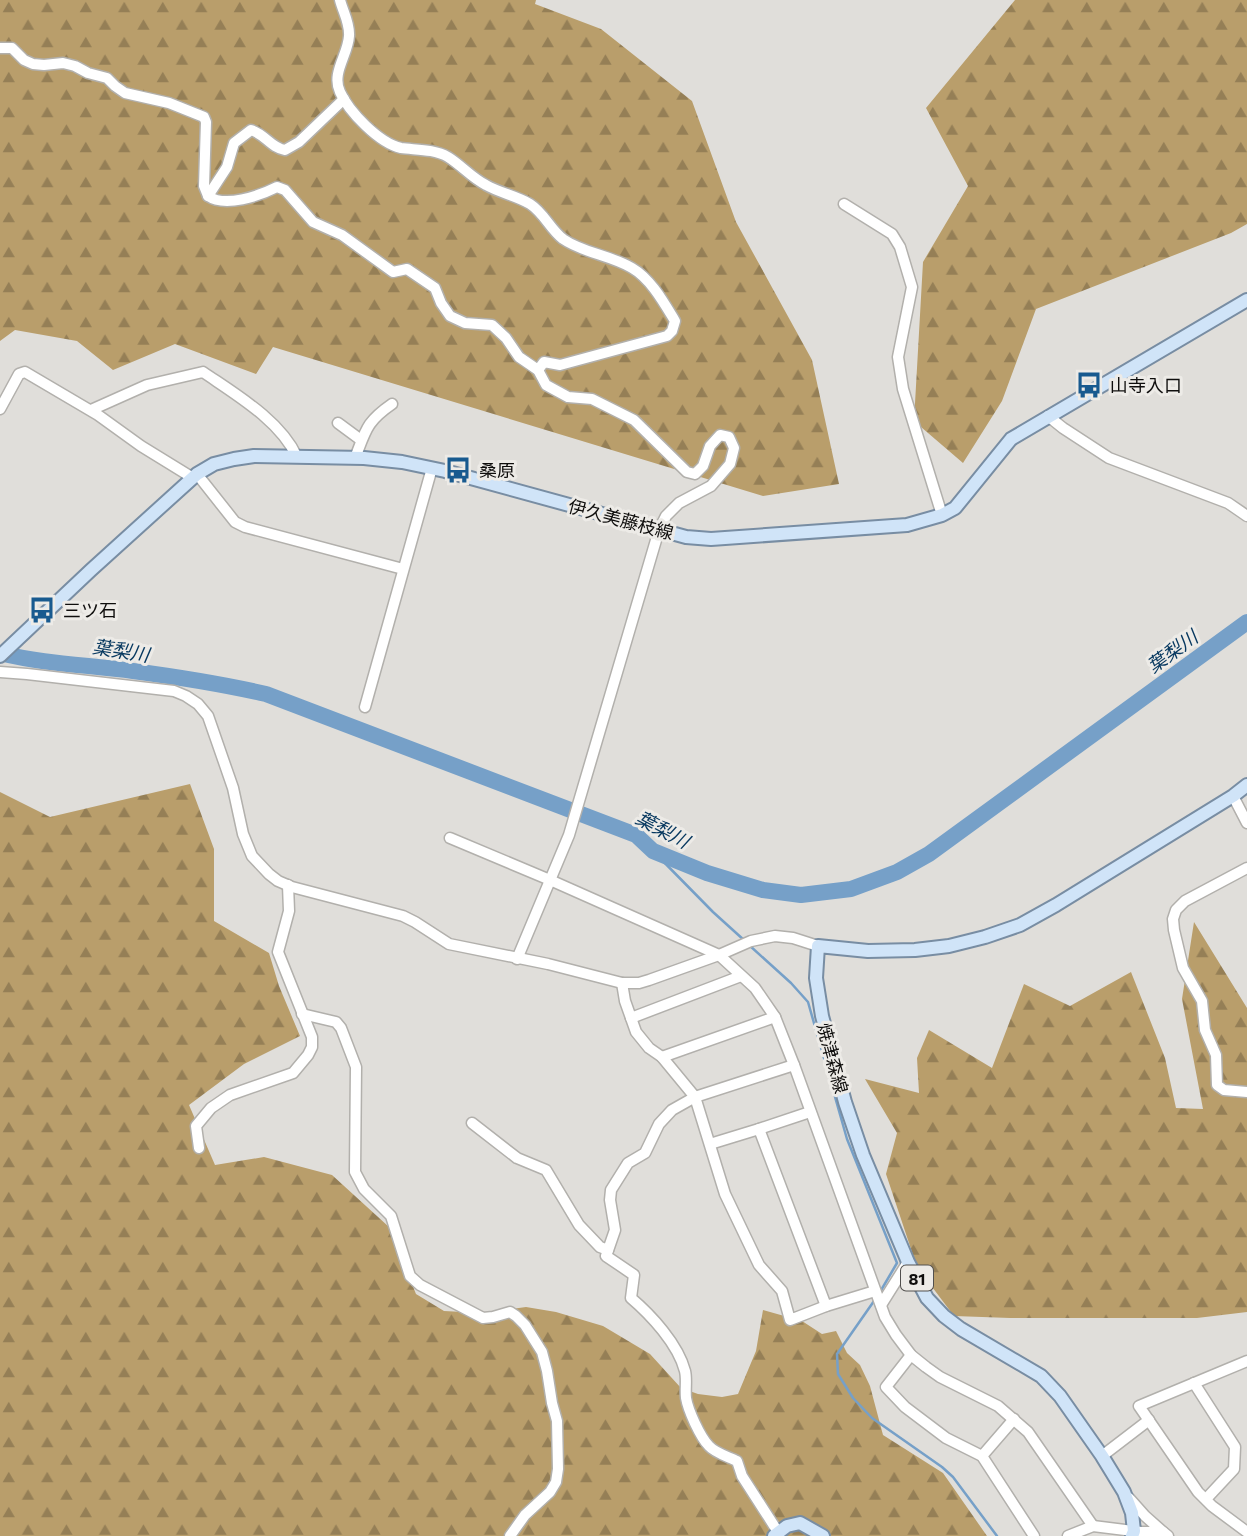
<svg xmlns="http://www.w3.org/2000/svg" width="1247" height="1536" viewBox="0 0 1247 1536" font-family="Commissioner,'Noto Sans JP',sans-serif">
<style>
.forest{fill:url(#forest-firs)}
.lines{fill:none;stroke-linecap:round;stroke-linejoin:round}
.stream{stroke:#76a0c8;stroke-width:2.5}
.river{stroke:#76a0c8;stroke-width:16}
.minor-casing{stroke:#b2b0ac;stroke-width:13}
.major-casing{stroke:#788da3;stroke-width:16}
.minor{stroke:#fff;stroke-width:10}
.major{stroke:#d0e4f8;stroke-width:12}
.labels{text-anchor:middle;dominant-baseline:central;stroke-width:6;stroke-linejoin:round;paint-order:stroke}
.shield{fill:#edebe7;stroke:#52504e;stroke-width:2}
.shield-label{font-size:16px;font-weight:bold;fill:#0f0e0d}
.poi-label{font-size:18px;fill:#0f0e0d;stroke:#edebe7;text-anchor:start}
.street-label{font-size:18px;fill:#0f0e0d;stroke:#edebe7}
.water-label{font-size:19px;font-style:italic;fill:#083960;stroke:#edebe7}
</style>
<defs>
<pattern id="forest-firs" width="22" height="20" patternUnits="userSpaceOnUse" patternTransform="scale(1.75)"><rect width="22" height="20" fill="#b99e6b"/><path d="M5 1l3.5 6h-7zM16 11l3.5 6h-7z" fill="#957f56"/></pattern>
</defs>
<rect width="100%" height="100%" fill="#e0deda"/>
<g class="forest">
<polygon points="0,0 536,0 535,4 601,29 692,101 736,222 812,360 839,484 763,496 273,347 256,374 175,344 113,370 77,341 15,330 0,341"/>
<polygon points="1015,0 1247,0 1247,224 1231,233 1036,309 1002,401 963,463 914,421 923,262 968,186 926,108"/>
<polygon points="190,784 214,849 214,921 269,953 279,986 300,1036 244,1064 189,1105 215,1165 264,1157 332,1175 389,1227 416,1294 444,1311 482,1313 526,1307 556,1312 603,1326 650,1354 681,1388 698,1394 722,1397 738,1394 756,1351 763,1310 802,1321 822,1334 836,1331 847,1353 860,1365 870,1386 883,1435 943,1473 987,1536 0,1536 0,792 50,817"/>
<polygon points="1194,922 1247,1008 1247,1312 1197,1318 1010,1318 954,1316 917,1267 886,1174 897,1133 865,1079 919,1093 917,1058 929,1030 992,1068 1024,984 1070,1006 1131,972 1165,1058 1176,1108 1203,1109 1182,999"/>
</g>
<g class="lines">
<g class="stream">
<polyline points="653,851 713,912 745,941"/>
<polyline points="749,945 791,983 808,1002 847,1139 897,1263 880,1292"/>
<polyline points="874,1301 837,1354 838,1374 853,1398 872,1418 942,1467 953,1477 997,1536"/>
</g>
<path class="river" d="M0,653C44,664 89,665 133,671C178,677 222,684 266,694L636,835L653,851L707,873L763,890L801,895L851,889L897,872L929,854L1247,622"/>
<g class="minor-casing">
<g id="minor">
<path d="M340,0C343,12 350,23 349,36C348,55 331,73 340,92C349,112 379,143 401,148C416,150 434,149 448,157C461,165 472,178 486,185C500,193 517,196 530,204C544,213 550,229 563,239C583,253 610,255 632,268C651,279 664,303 675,321L672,331L667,336L560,365L544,362L538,370"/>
<path d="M0,48H12L24,60L33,64L44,65L63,63L75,66L88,73L107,78L115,86L125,93L169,103L204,117L206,122L204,186L208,196C225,208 259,196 277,187L285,190L313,222L342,235L393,272L407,269L435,288L441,303L450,316L465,323L492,325L506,338L519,357L538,370L546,385L568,397L592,399L634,420L687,472L695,474L703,466L710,446L720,435L729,437L734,448L730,464L711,486L679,503L666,516L659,530L569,835L517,959"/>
<path d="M208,196L227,167L234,143L251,130C265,134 271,148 285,150L299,142L344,99"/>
<polyline points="844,204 892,234 900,247 912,287 898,357 903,389 942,515"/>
<polyline points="0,409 19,374 25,372 98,415 141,446 193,478"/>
<path d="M91,410L147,385L203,372C235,394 280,420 297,457"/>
<polyline points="1048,416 1063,428 1109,458 1228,503 1247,516"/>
<polyline points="338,423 361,440"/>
<path d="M355,458C366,430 366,422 392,404"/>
<polyline points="197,474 235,522 245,527 403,569"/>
<polyline points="0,672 27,674 174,691 186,696 198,704 208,716 233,788 243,834 252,856 269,874 278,881 292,887 403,916 415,922 449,944 548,964 622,983 639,983 649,980 719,955 751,941 775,936 793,938 818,946"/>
<polyline points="365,707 432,468"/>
<polyline points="1233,796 1247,823"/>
<polyline points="450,838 550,880 719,955 755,988 775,1017 794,1065 885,1317 896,1335 911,1355 926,1367 940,1377 998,1406 1028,1432 1093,1526"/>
<polyline points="1247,868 1185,901 1176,910 1173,919 1174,930 1183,968 1202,1001 1205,1030 1216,1055 1217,1085 1224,1090 1247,1092"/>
<polyline points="622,983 625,1001 636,1032 649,1048 662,1057 695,1097 725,1194 759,1265 782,1291 790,1320 826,1306 875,1291"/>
<polyline points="302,1014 336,1022 341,1028 356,1067 355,1172 364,1189 391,1216 410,1276 420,1285 483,1318 493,1317 510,1312 516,1316 525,1325 542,1352 547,1371 552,1403 557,1421 558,1469 556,1482 550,1492 525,1515 510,1536"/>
<polyline points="631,1018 741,976"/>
<polyline points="662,1057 775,1017"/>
<polyline points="472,1123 517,1158 546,1170 579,1225 600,1247 608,1250"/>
<polyline points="759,1129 826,1306"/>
<polyline points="710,1144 759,1129 810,1112"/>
<polyline points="199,1148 196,1126 211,1108 230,1095 293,1073 308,1055 312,1047 312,1037 278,952 289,911 288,885"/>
<polyline points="881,1305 908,1262"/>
<polyline points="911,1355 886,1387 905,1407 946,1438 982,1456 1034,1536"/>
<polyline points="1247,1361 1139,1406 1198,1492 1212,1506 1247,1532"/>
<polyline points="1194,1383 1235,1447 1234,1469 1206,1499"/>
<polyline points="982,1456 1014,1419"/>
<polyline points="1102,1456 1149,1420"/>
<polyline points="1129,1498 1145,1516 1163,1532"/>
<path d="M778,1532L742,1476L737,1461C729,1457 715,1453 709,1446C700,1437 688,1410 686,1398C685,1389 687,1379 685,1371C678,1344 651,1315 631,1298L634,1275L606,1256L615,1230L610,1200L611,1190L628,1163L645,1153L659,1124L672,1110L695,1097L794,1065"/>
<polyline points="1068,1536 1093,1526 1141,1532 1163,1532 1168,1536"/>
</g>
</g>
<g class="major-casing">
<g id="major">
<polyline points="0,656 91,570 197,474 214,464 234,459 254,456 364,458 402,462 445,471 686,537 711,539 907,525 942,515 955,508 1011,439 1247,300"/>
<polyline points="774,1536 787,1526 800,1523 823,1536"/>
<polyline points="1132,1536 1134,1531 1132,1513 1124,1492 1102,1456 1060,1396 1041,1376 961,1329 944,1316 927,1298 908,1262 863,1155 845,1102 822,1016 816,978 818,946 868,951 915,950 949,946 985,937 1020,925 1056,905 1233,796 1247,785"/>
</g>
</g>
<use href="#minor" class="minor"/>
<use href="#major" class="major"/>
</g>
<defs>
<g id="bus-bare" transform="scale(2.1)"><path d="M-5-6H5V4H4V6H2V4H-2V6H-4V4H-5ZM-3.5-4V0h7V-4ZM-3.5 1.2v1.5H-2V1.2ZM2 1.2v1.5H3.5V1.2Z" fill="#185a8f" stroke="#edebe7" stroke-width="2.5" paint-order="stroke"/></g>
</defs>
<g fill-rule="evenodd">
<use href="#bus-bare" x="1089" y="385"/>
<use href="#bus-bare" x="458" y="470"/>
<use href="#bus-bare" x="42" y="610"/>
</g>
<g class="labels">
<rect class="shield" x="901" y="1265.5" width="32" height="25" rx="5"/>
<g class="shield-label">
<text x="917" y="1278">81</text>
</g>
<g class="poi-label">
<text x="1110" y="385">山寺入口</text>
<text x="479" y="470">桑原</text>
<text x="63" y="610">三ツ石</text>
</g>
<g class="street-label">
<text transform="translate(621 519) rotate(15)">伊久美藤枝線</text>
<text transform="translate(833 1058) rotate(75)">焼津森線</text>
</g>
<g class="water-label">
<text transform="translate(121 650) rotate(9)">葉梨川</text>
<text transform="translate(1172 651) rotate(-36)">葉梨川</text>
<text transform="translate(663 829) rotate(28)">葉梨川</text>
</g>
</g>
</svg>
